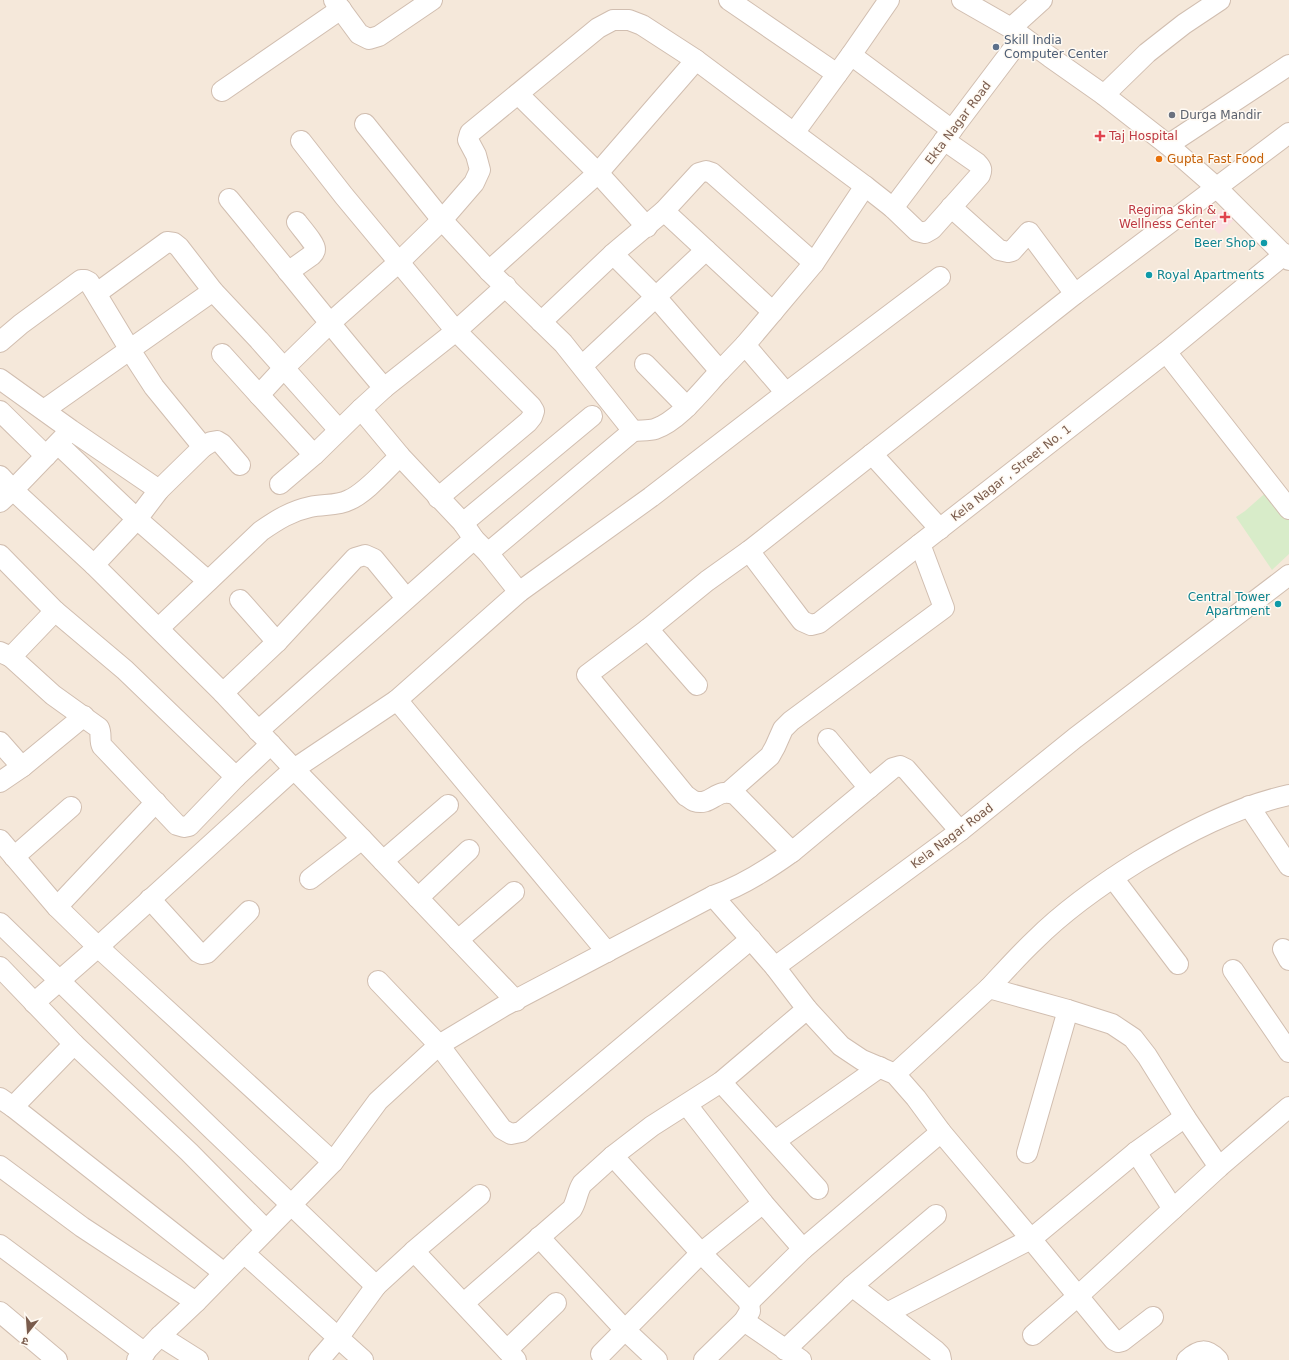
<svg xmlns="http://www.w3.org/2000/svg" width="1289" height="1360" viewBox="0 0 1289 1360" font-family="'DejaVu Sans','Noto Sans Devanagari',sans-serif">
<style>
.residential{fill:#f5e8da}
.medical{fill:#fbdfe3}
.green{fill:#d8ecc9}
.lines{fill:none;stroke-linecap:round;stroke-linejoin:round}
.minor-casing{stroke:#d1beb0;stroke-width:22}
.minor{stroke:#fff;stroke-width:20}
.service-dot{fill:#5c6f8a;stroke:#fffaf3;stroke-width:1.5}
.worship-dot{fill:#6b7280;stroke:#fffaf3;stroke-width:1.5}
.health-dot{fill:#e0444e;stroke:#fffaf3;stroke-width:1.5}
.food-dot{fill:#e8710a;stroke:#fffaf3;stroke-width:1.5}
.culture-dot{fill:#0f9aa8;stroke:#fffaf3;stroke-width:1.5}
.labels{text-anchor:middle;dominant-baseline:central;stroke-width:3;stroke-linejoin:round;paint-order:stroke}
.service-label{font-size:12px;fill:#4e5e75;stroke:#fffaf3;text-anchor:start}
.worship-label{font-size:12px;fill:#5b616d;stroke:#fffaf3;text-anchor:start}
.street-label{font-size:12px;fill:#7a5c4d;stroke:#fffaf3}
.health-label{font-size:12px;fill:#be3a42;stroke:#fffaf3;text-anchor:start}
.food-label{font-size:12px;fill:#c56008;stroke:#fffaf3;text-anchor:start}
.culture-label{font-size:12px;fill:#0d838f;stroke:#fffaf3;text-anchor:end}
</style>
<rect width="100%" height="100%" fill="#fdf6ec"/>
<rect class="residential" x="0" y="0" width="1289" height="1360"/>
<polygon class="medical" points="1231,202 1242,212 1219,234 1207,222"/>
<polygon class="green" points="1270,489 1289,514 1289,554 1272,570 1236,517 1245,511"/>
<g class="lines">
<g class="minor-casing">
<g id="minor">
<polyline points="334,0 359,34 369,39 379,36 432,0"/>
<polyline points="729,0 837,74"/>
<polyline points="962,0 1011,28 1050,57 1104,95 1168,145 1216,187 1289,260"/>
<polyline points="1011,28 1042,0"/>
<polyline points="851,55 952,130"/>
<polyline points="222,91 341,9"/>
<polyline points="518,94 598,173 647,227"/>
<polyline points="1104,95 1147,53 1184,24 1220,0"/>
<path d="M365,124L442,220L474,183L480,170L476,155L468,140L470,133L598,28L613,20H629L642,25L696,60L865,186L893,208L917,231L925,233L932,229L980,175C982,170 982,168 977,163L944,140"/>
<polyline points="794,133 851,55 889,0"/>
<polyline points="301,141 344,196 456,331 531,406 534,411 532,417 528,422 438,498"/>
<polyline points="1168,145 1289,65"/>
<path d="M229,199C281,262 331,326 384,388L361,409L400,456L463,523L474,539L488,553L519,592L651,497L786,393"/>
<polyline points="951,207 999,250 1008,252 1012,251 1029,232 1075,294"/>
<polyline points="893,208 1022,37"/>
<polyline points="664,211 773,312"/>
<polyline points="613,254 664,211 699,173 706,171 712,173 814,263"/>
<polyline points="489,271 598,173 696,60"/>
<path d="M288,272L312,255C314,253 315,252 315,249C315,243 301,228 297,222"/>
<polyline points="97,293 167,242 174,243 179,247 213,291 259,340 339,430"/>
<polyline points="541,322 613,254 655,296 720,371 745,345 786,393 940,277"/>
<polyline points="0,342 21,324 81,280 85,280 89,282 130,350 154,387 203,447"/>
<polyline points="745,345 814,263 865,186"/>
<polyline points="1166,352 1289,509"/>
<path d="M222,354L259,395L284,368L329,324L399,262L442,220L489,271L563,343L633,431C640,430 649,431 655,429C679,421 703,389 720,371"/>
<polyline points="645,364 687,407"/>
<polyline points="582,366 706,250"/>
<polyline points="0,379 71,430 159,490 203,447 211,442 217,441 222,444 240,465"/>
<polyline points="384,388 456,331 506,286"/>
<polyline points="259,395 314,455"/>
<polyline points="44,410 213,291"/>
<polyline points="0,411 46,456"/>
<polyline points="58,444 137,519 208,581"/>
<polyline points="872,454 940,529"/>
<polyline points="0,476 13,490 94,565 223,693 294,769 362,839 516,1001"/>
<polyline points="280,484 314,455 361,409"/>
<polyline points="0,502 13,490 66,435"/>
<polyline points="463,523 592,416"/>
<polyline points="749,551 802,621 811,625 819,623 1166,352 1285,254"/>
<polyline points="488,553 633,431"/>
<polyline points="0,555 55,611 125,670 236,777"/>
<polyline points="94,565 137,519 159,490"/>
<polyline points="240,600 277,642"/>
<path d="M159,628L261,531C277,520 291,511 310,507C323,504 338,506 349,500C366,493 386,469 400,456"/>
<polyline points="648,629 707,581 749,551 1075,294 1289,133"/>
<polyline points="0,652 11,657 55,611"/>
<path d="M11,657L53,695L99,728C102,734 99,740 102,746L177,825L184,827L189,826L236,777L271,744"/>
<polyline points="223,693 277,642 355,558 365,555 374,559 406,598"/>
<polyline points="397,700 607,952"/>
<polyline points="258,731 474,539"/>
<polyline points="828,739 869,788 893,768 900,766 906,769 960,831"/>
<polyline points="0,742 22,767"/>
<polyline points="0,782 22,767 84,716"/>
<polyline points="729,792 770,756 775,747 783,729 791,721 944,608 920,544"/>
<polyline points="1249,806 1289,866"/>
<polyline points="0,840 57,907 98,947 333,1162"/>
<polyline points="792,852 869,788"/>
<polyline points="14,857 71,807"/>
<polyline points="383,861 448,805"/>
<polyline points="1113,878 1178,964"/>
<polyline points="310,879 362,839"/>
<polyline points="713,896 775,967"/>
<polyline points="418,898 469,850"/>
<polyline points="150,899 198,952 202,954 207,953 249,911"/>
<polyline points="57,907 156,802"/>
<polyline points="0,923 212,1129 376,1286 414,1251 516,1360"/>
<polyline points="458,940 514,892"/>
<polyline points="1283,949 1289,960"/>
<polyline points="0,967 74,1044 189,1152 266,1230"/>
<polyline points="1233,970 1289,1052"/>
<polyline points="378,981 439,1045 502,1129 511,1134 521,1132 751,939"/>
<polyline points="34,1003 98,947 294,769 397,700 519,592"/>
<polyline points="807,1009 841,1046 862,1060 895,1074 916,1098 941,1132 1031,1239 1136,1152 1185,1117"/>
<polyline points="895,1074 989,988"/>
<polyline points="721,1082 818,1189"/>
<polyline points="0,1098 13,1107 74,1044"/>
<polyline points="687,1105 763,1203 803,1249 941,1132"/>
<polyline points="13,1107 224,1273"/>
<polyline points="775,1141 880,1067"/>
<polyline points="1136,1152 1173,1209"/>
<polyline points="1027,1153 1068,1010"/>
<polyline points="613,1156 701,1253 749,1302 803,1249"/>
<polyline points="0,1166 82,1227 196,1302"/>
<path d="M1219,1167L1185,1117L1147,1056L1133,1038L1112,1024L1068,1010L989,988C1004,972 1019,955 1035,940C1066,909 1102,884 1139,861C1186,833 1235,807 1289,795"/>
<polyline points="539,1237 625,1330 657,1360"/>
<polyline points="0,1245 145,1353"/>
<polyline points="414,1251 480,1195"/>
<polyline points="244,1253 363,1360"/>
<polyline points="852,1286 936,1215"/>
<path d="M464,1303L572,1209C577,1201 577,1192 582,1184L613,1156L652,1126L721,1082L807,1009L775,967L960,831L1075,738L1289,575"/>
<polyline points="0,1312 57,1360"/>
<polyline points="887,1313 1031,1239 1114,1340 1118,1342 1122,1341 1153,1317"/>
<polyline points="744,1321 801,1360"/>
<polyline points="1033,1335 1078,1296 1219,1167 1289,1107"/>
<polyline points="160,1336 198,1360"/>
<polyline points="507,1350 556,1303"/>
<polyline points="785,1350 852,1286 936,1351 940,1355 941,1360"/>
<polyline points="601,1354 701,1253 763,1203"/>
<path d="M137,1360L160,1336L196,1302L333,1162L378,1101L439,1045L504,1006L713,896C742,886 767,870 792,852L736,795C716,786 712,807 694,801C691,800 689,797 686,796L587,675L648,629L697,685"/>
<polyline points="319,1360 338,1338 376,1286"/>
<polyline points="704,1360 744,1321 750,1311 749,1302"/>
<path d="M1187,1360C1199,1349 1207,1348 1218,1360"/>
</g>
</g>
<use href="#minor" class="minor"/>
</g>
<circle class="service-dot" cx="996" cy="47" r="4"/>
<circle class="worship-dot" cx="1172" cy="115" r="4"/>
<g class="health-dot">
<path d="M1098 130h4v4h4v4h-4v4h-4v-4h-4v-4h4z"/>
<path d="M1223 211h4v4h4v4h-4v4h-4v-4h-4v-4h4z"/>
</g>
<circle class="food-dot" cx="1159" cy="159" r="4"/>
<g class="culture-dot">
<circle cx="1264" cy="243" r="4"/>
<circle cx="1149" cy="275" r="4"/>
<circle cx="1278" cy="604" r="4"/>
</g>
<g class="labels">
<g class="service-label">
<text x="1004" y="40">Skill India<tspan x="1004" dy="14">Computer Center</tspan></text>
</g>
<g class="worship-label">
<text x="1180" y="115">Durga Mandir</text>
</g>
<g class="street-label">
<text transform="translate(958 123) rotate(-53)">Ekta Nagar Road</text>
<text transform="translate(1011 473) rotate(-38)">Kela Nagar , Street No. 1</text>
<text transform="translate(952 836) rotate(-37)">Kela Nagar Road</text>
</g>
<g class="health-label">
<text x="1109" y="136">Taj Hospital</text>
<text x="1216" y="210" text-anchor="end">Regima Skin &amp;<tspan x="1216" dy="14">Wellness Center</tspan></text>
</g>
<g class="food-label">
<text x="1167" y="159">Gupta Fast Food</text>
</g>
<g class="culture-label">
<text x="1256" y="243">Beer Shop</text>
<text x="1157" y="275" text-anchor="start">Royal Apartments</text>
<text x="1270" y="597">Central Tower<tspan x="1270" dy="14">Apartment</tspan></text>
</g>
</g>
<g transform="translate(28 1332) rotate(197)" stroke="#fffaf3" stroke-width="3" paint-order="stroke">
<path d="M0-3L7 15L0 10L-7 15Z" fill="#7a5c4d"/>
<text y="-6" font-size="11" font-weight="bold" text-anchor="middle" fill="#7a5c4d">उ</text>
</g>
</svg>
